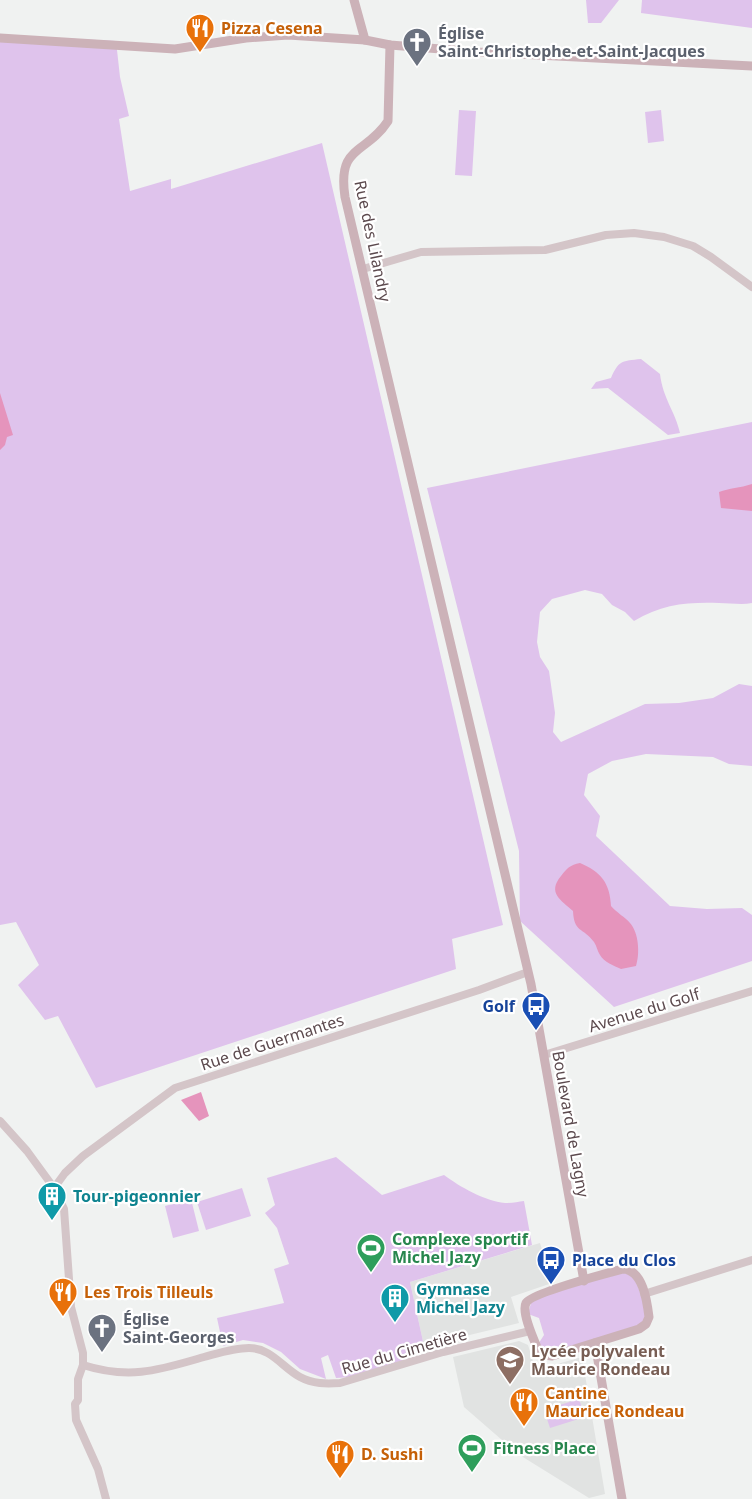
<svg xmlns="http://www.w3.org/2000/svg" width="752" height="1499" viewBox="0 0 752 1499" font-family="'Noto Sans',sans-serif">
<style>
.education{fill:#e1e3e2}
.green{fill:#dfc3ec}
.water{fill:#e594bc}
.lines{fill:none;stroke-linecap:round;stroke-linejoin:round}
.minor{stroke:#d4c5c8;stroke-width:8}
.major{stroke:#ccb2b8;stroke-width:9}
.labels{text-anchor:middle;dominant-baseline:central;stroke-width:4.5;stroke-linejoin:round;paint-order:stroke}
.food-label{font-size:16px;font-weight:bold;fill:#c56008;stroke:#fff;text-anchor:start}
.worship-label{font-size:16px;font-weight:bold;fill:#5b616d;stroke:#fff;text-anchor:start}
.street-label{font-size:16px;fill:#5c4a4e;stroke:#fff}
.transit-label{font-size:16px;font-weight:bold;fill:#164399;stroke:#fff;text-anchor:end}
.culture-label{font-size:16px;font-weight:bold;fill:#0d838f;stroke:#fff;text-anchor:start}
.leisure-label{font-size:16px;font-weight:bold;fill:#27864d;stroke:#fff;text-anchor:start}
.education-label{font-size:16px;font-weight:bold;fill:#785e54;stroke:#fff;text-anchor:start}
</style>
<rect width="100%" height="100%" fill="#f0f2f1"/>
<g class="education">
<polygon points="540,1243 552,1283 511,1297 519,1323 424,1346 410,1282"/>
<polygon points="519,1341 528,1345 536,1370 582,1357 605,1494 589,1498 518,1454 464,1407 453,1357"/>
</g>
<g class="green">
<polygon points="586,0 619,0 601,23 588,23"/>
<polygon points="642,0 752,0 752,28 641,13"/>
<polygon points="0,35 116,41 120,77 129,116 119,119 130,191 171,179 171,189 322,143 503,925 452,939 456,969 96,1088 58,1016 45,1020 18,985 39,965 16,922 0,925"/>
<polygon points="459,110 476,111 472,176 455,175"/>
<polygon points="661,110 664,141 648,143 645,112"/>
<path d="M641,359L660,374C663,399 675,411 680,433L668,435L608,388L591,389L596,382L611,378C619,360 622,361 641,359Z"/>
<path d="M752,422V603C742,605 730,603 719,603C688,602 662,604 634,621L625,612L612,605L602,594L585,590L552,599L540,612L537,642L540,657L549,671L555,713L553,732L561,742L645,704L679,703L713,698L739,684L752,686V766L729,764L713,757L646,754L612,761L588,774L584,795L600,816L596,836L670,906L707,909L742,908L752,915V961L614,1007L520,921L519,851L427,488Z"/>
<path d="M336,1157L382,1195L444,1175C460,1187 485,1201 505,1203C511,1203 518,1202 524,1201L532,1245L410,1282L424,1346L408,1359L351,1377L336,1378L328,1355L321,1358L326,1379L300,1369L281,1352L263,1343L243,1340L223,1346L217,1318L284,1303L274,1269L289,1264L277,1228L265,1213L275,1205L267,1178Z"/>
<polygon points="242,1188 251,1216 206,1230 197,1202"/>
<polygon points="191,1199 199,1231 173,1238 165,1206"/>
<polygon points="622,1272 635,1277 647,1313 642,1324 552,1353 546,1353 537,1346 544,1335 539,1318 528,1314 531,1303 537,1298"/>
<polygon points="579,1399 585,1417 550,1428 544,1410"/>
</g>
<g class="water">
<polygon points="0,393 13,435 7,437 5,445 0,450"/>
<path d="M752,484V511L721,508L719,492C729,488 740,488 752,484Z"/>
<path d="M580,863C601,872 610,883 611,906C617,913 625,917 630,923C639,933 640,954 636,966L621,969C614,966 604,962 600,955C597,951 597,946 594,942C583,927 574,933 573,911C561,900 547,893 561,876C567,868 570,865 580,863Z"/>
<polygon points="201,1092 209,1116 199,1121 181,1100"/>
</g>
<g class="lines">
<g class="minor">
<polyline points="363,269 421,252 545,250 606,235 634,233 664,237 693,246 711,257 752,287"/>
<polyline points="544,1055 752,991"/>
<polyline points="0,1121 27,1151 54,1188 64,1209 71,1307 83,1353 83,1365 78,1379 78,1400 75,1404 76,1420 98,1469 106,1499"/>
<polyline points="54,1188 65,1173 83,1156 175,1088 479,990 528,972"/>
<polyline points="644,1294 752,1260"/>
<path d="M83,1365C130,1380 159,1370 204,1357C219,1353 234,1348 249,1348C271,1348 282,1367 300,1377C313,1384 326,1384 340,1383L443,1352L530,1331"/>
</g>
<g class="major">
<polyline points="354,0 365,40"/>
<polyline points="0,38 175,49 246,38 288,35 365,40 390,45 479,52 752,66"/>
<path d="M390,45L388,121C366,155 337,144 345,197L531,984L584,1281"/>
<path d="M623,1269C643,1270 647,1301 649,1317L646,1324L639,1329L552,1356L544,1355L539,1352C535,1342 521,1313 526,1303C531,1293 608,1273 623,1269Z"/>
<polyline points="595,1343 622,1499"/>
</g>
</g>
<defs>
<g id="restaurant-pin" transform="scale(1.5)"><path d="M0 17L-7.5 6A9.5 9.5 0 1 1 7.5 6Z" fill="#e8710a" stroke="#fff"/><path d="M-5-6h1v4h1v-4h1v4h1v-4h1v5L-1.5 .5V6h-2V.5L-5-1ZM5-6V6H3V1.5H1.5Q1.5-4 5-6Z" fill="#fff"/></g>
<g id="church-pin" transform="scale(1.5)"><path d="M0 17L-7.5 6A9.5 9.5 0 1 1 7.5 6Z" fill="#6b7280" stroke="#fff"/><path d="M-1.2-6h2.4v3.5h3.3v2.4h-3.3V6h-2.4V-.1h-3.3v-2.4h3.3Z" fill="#fff"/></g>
<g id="bus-pin" transform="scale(1.5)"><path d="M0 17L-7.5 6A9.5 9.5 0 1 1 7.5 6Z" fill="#1a4fb4" stroke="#fff"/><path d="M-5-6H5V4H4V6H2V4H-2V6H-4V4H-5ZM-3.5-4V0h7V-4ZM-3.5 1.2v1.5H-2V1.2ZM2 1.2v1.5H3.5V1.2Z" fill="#fff"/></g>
<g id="building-pin" transform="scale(1.5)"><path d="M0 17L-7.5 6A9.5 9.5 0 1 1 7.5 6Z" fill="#0f9aa8" stroke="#fff"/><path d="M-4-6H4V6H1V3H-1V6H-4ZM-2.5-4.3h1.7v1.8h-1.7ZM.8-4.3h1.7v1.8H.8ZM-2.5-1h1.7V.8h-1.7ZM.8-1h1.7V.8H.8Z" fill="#fff"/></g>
<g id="stadium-pin" transform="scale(1.5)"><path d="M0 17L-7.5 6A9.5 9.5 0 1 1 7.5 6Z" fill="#2e9e5b" stroke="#fff"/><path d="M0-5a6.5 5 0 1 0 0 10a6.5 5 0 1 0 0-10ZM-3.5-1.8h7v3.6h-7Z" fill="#fff"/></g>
<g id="school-pin" transform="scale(1.5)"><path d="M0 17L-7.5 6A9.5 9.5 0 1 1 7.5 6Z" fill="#8d6e63" stroke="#fff"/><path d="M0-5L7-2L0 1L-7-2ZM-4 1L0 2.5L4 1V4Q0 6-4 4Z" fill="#fff"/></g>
</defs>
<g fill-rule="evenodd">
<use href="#restaurant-pin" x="200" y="28"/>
<use href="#church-pin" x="417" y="42"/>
<use href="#bus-pin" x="536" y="1006"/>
<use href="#building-pin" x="52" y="1196"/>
<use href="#stadium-pin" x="371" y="1248"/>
<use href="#bus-pin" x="551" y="1260"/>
<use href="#restaurant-pin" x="63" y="1292"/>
<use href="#building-pin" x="395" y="1298"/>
<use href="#church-pin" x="102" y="1328"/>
<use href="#school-pin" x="510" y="1360"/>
<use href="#restaurant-pin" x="524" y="1402"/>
<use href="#stadium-pin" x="472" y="1448"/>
<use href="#restaurant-pin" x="340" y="1454"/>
</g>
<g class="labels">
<g class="food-label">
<text x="221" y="28">Pizza Cesena</text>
<text x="84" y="1292">Les Trois Tilleuls</text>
<text x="545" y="1393">Cantine<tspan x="545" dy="18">Maurice Rondeau</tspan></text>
<text x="361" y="1454">D. Sushi</text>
</g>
<g class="worship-label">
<text x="438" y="33">Église<tspan x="438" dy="18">Saint-Christophe-et-Saint-Jacques</tspan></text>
<text x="123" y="1319">Église<tspan x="123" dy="18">Saint-Georges</tspan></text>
</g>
<g class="street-label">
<text transform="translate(373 241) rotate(78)">Rue des Lilandry</text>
<text transform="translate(644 1010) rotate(-17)">Avenue du Golf</text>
<text transform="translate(272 1042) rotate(-18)">Rue de Guermantes</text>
<text transform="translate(571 1124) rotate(80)">Boulevard de Lagny</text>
<text transform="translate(404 1351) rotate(-16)">Rue du Cimetière</text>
</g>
<g class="transit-label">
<text x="515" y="1006">Golf</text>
<text x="572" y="1260" text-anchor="start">Place du Clos</text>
</g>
<g class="culture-label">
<text x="73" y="1196">Tour-pigeonnier</text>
<text x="416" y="1289">Gymnase<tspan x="416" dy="18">Michel Jazy</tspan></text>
</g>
<g class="leisure-label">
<text x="392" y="1239">Complexe sportif<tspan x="392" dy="18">Michel Jazy</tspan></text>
<text x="493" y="1448">Fitness Place</text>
</g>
<g class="education-label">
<text x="531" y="1351">Lycée polyvalent<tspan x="531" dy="18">Maurice Rondeau</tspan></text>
</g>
</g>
</svg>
